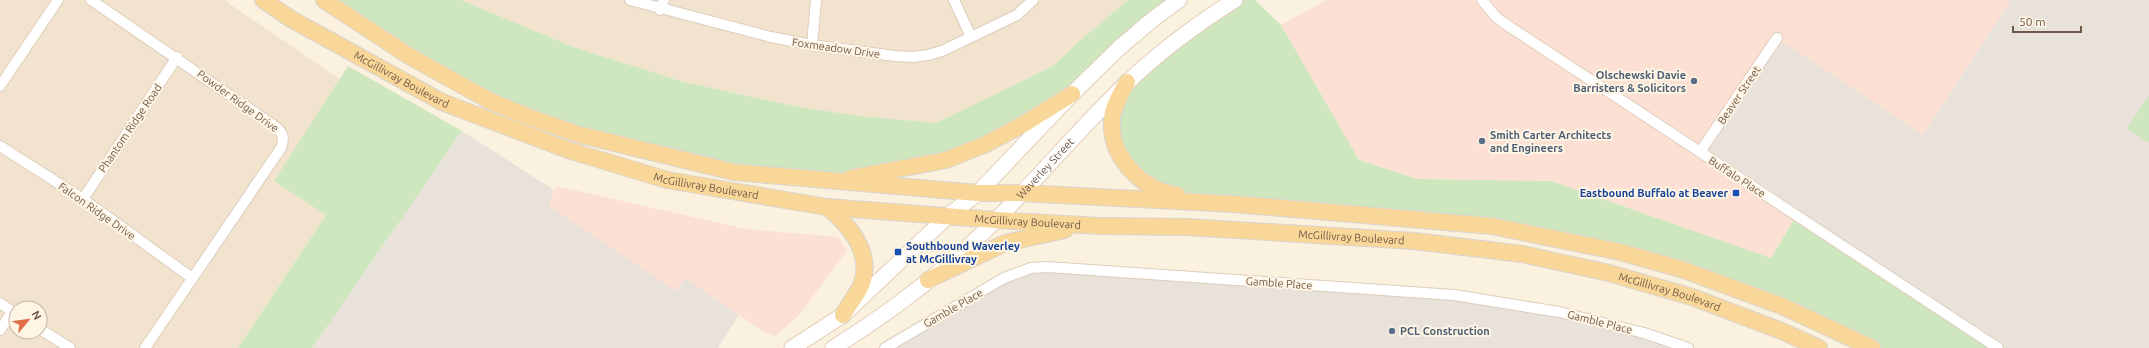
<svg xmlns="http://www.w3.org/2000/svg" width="2149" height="348" viewBox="0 0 2149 348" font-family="Ubuntu,sans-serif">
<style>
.residential{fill:#f2e3ce;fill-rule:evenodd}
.commercial{fill:#fbe0d3}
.industrial{fill:#e9e2db}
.green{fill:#cee7bf}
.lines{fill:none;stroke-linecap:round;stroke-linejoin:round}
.street-casing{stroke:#decdbc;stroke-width:12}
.secondary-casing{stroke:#e3ceba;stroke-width:17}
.primary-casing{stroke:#dad4cf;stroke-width:18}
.street{stroke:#fff;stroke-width:10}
.secondary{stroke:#fff;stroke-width:15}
.primary{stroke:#f8d799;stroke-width:16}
.service-dot{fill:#5c6f8a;stroke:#fef5e5;stroke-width:1.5}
.transit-dot{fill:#1a4fb4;stroke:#fef5e5;stroke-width:1.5}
.labels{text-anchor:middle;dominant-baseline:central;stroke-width:4;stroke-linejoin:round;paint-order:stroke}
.street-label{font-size:11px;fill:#705848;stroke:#fef5e5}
.service-label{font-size:11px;font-weight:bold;fill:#4e5e75;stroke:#fef5e5;text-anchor:start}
.transit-label{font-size:11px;font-weight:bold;fill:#164399;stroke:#fef5e5;text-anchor:end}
</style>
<rect width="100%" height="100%" fill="#fbf1df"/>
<g class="residential">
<path d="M0,0H224L341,80L274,181L326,215L238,348H0ZM16,308H40V332H16Z"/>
<polygon points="461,0 1128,0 1084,37 1053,66 936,123 860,116 799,107 684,82 573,47"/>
</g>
<g class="commercial">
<polygon points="1326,0 2011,0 1923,135 1779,40 1796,216 1771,258 1551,181 1417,179 1359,160 1281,25"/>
<polygon points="556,186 746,229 838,237 847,251 800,314 776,336 764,332 685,278 676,291 563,216 549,206"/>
</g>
<g class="industrial">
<polygon points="2011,0 2149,0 2149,95 2128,129 2149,143 2149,348 1998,348 1700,152 1777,38 1923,135"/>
<polygon points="462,131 554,190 549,206 676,291 685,278 739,315 718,348 312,348"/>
<polygon points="1031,268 1486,300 1688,348 885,348"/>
</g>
<g class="green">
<polygon points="324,0 461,0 573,47 684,82 799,107 860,116 936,123 1053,66 1084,37 1128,0 1179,0 1072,94 984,145 831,182 734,172 526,116"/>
<polygon points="1235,0 1255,0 1281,25 1359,160 1417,179 1551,181 1771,258 1796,216 1998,348 1872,348 1817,321 1580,243 1170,194 1118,153 1116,104 1201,22"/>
<polygon points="348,66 462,131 312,348 238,348 326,215 274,181"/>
<polygon points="2149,95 2149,143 2127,129"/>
</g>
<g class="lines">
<g class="street-casing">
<g id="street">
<path d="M91,0L276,127C284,134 284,139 281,148L145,348"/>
<polyline points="630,0 771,37 812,45 895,56 913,57 928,55 942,51 1017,15 1033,0"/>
<polyline points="954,0 971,37"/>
<polyline points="1482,0 1496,17 1507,25 1998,348"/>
<polyline points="660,10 664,0"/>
<polyline points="812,45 816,0"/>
<polyline points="0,86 58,0"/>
<polyline points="0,146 83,199 192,278"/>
<polyline points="1700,152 1777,38"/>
<polyline points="83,199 177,57"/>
<polyline points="0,303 16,314"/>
<polyline points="40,329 70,348"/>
<polyline points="0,330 12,312"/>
<polyline points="885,348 1004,278 1031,268 1048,267 1454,295 1559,312 1644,333 1688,348"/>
</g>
</g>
<g class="secondary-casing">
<g id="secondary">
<polyline points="792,348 843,315 949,215 978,193 1072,94 1119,48 1152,20 1179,0"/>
<path id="s1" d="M833,348C891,312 947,269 995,221C1040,176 1081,127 1127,83C1159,52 1197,24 1235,0"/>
</g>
</g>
<g class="primary-casing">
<g id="primary">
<path id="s2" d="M263,0L291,19L442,102L571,151L667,180L827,207L996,220L1101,226L1187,227L1414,241L1522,254L1609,273L1692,297L1784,332L1819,348"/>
<polyline points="324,0 409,56 490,101 526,116 577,134 734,172 978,193 1021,193 1234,204 1492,226 1620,252 1681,269 1782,306 1872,348"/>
<path d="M1127,82C1121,94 1113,106 1112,119C1109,156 1141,190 1177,195"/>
<polyline points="851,178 946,160 984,145 1022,125 1072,94"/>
<path d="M827,207C849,225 872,252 862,283C858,294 848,305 843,315"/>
<polyline points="928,280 1005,243 1065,230"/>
</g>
</g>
<use href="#street" class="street"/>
<use href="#secondary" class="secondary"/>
<use href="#primary" class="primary"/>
</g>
<g class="service-dot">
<circle cx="1694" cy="81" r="4"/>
<circle cx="1482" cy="141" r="4"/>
<circle cx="1392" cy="331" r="4"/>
</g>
<g class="transit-dot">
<rect x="1732" y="189" width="8" height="8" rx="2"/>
<rect x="894" y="248" width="8" height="8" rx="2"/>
</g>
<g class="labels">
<g class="street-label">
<text transform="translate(836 48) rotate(8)">Foxmeadow Drive</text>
<text stroke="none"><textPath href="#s2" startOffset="160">McGillivray Boulevard</textPath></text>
<text transform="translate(1739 95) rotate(-56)">Beaver Street</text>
<text transform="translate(238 101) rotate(36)">Powder Ridge Drive</text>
<text transform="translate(130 128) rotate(-56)">Phantom Ridge Road</text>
<text stroke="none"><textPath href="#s1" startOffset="279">Waverley Street</textPath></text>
<text transform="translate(1737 177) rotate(33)">Buffalo Place</text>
<text stroke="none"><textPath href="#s2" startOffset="484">McGillivray Boulevard</textPath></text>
<text transform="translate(97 211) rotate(35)">Falcon Ridge Drive</text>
<text stroke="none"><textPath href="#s2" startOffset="808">McGillivray Boulevard</textPath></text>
<text stroke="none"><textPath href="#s2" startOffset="1132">McGillivray Boulevard</textPath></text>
<text transform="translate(1279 283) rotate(4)">Gamble Place</text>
<text stroke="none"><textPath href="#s2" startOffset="1456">McGillivray Boulevard</textPath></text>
<text transform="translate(953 308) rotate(-30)">Gamble Place</text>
<text transform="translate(1600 322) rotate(14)">Gamble Place</text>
</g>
<g class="service-label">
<text x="1686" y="75" text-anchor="end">Olschewski Davie<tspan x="1686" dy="13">Barristers &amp; Solicitors</tspan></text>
<text x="1490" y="135">Smith Carter Architects<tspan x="1490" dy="13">and Engineers</tspan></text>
<text x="1400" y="331">PCL Construction</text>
</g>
<g class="transit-label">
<text x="1728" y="193">Eastbound Buffalo at Beaver</text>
<text x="906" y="246" text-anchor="start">Southbound Waverley<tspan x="906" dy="13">at McGillivray</tspan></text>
</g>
</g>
<g transform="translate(28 320) rotate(61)"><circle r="19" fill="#fef5e5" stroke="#c5b6a6"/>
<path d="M0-3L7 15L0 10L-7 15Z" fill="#e16e48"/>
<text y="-6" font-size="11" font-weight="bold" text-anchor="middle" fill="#705848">N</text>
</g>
<path d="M2013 26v6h68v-6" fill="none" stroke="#705848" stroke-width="2"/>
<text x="2019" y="26" font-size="12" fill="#705848" stroke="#fef5e5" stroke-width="3" paint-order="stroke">50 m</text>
</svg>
